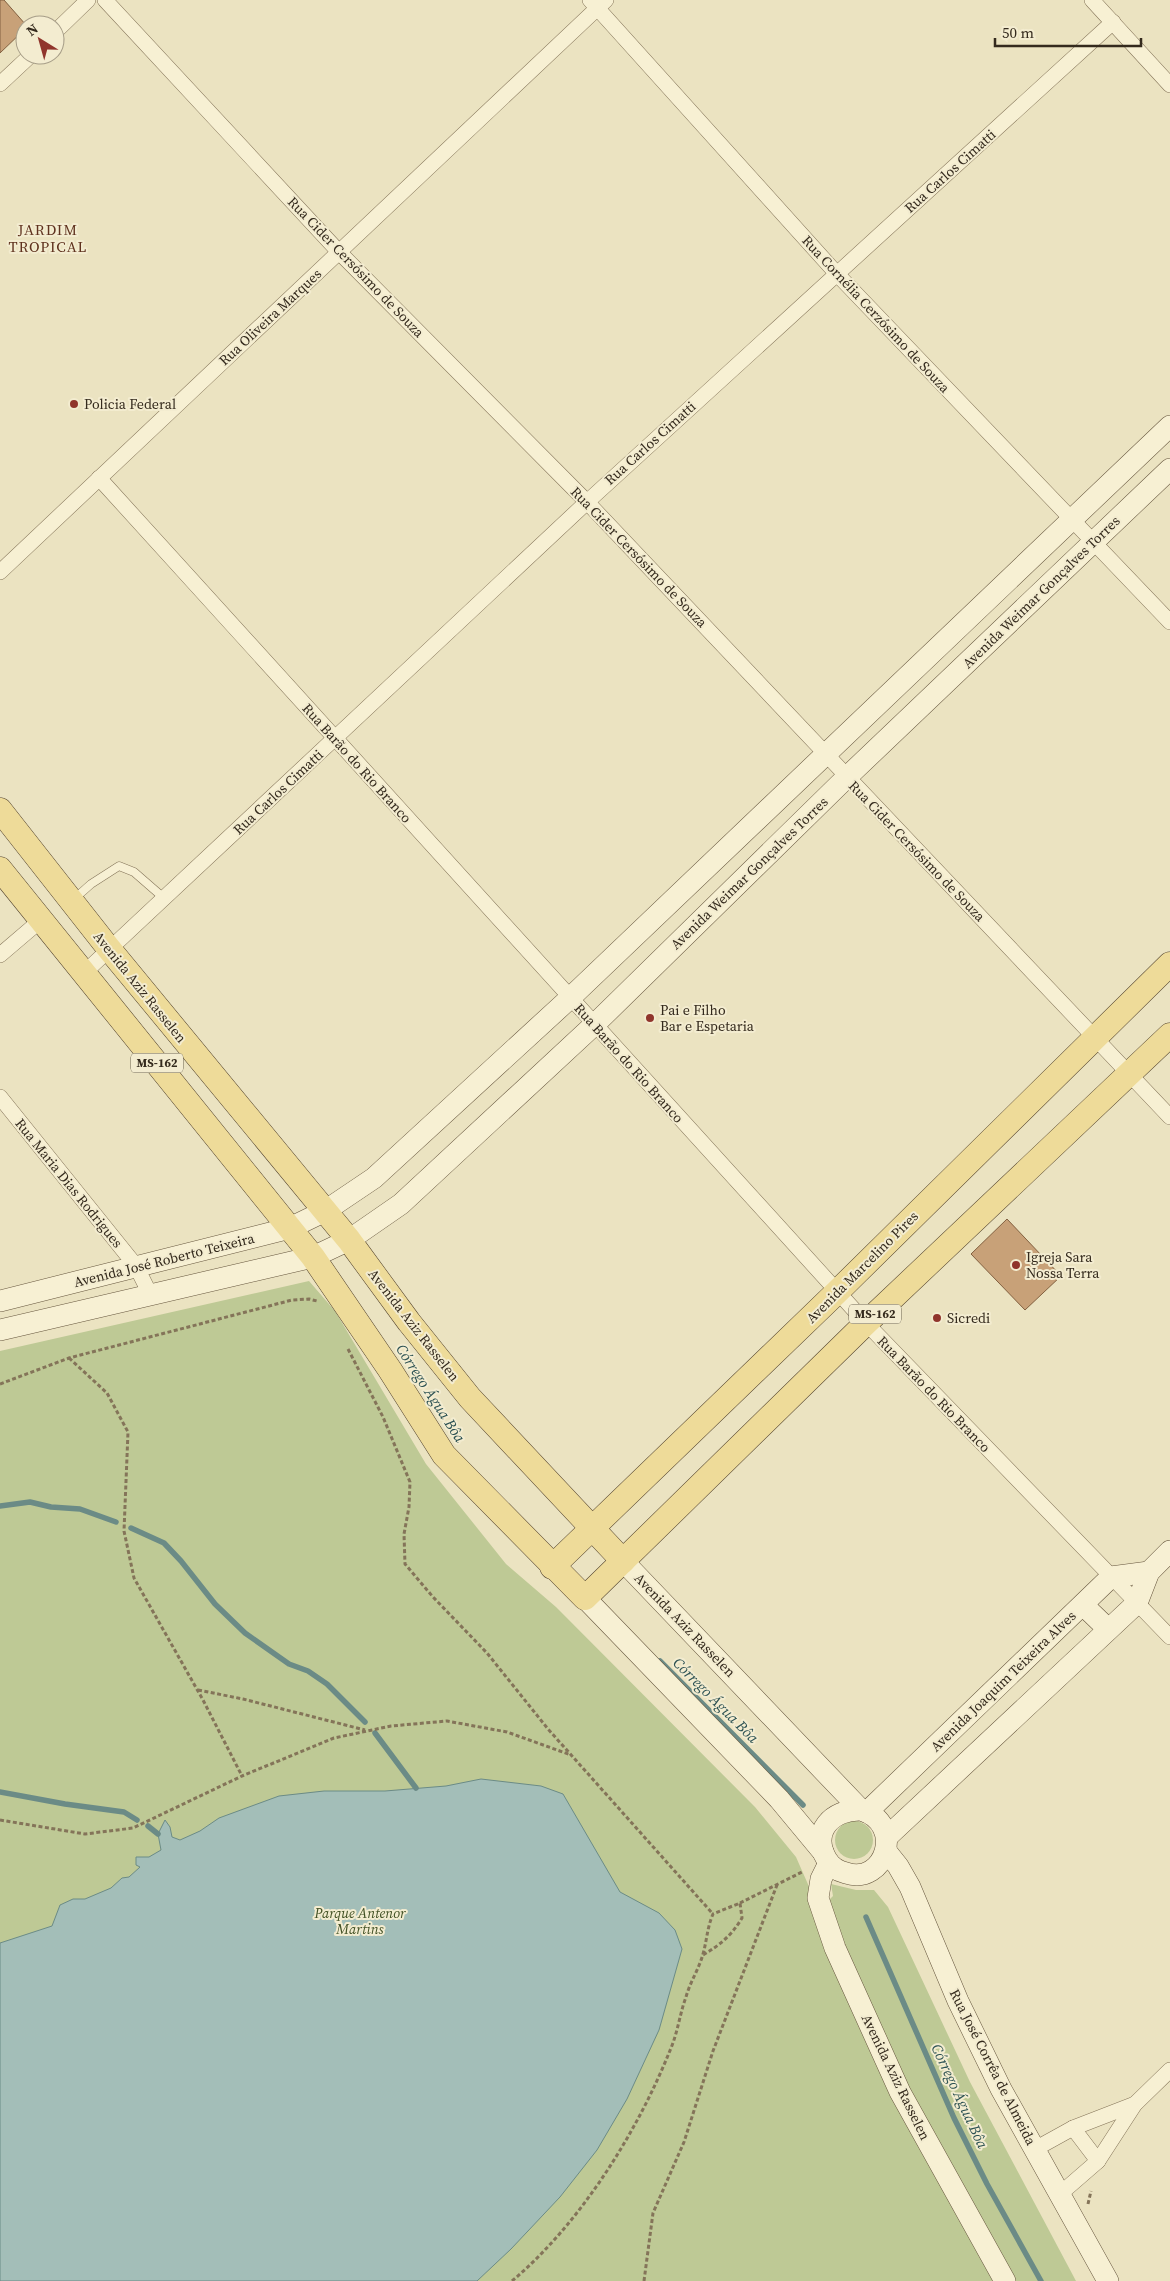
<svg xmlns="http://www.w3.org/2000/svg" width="1170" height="2281" viewBox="0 0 1170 2281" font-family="'Source Serif 4',serif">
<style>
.green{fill:#bec995}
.water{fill:#a3beb8;stroke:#6b8b86}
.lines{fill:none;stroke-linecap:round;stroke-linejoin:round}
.stream{stroke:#6b8b86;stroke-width:5.5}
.building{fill:#c8a178;stroke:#826040}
.lane-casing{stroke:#847459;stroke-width:9}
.street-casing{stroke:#847459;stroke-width:16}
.secondary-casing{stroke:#65553d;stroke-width:22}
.primary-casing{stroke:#52422e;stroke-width:25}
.path{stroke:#847459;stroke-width:3;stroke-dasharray:4 2.5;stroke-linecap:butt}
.lane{stroke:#f7f0d3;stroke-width:8}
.street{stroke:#f7f0d3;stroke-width:15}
.secondary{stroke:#f7f0d3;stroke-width:21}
.primary{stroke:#eedb99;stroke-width:24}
.poi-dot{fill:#90352c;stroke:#f3ecd0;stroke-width:2}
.labels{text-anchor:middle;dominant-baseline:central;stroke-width:4;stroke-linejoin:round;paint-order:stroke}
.shield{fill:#f3ecd0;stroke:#6d6453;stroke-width:1}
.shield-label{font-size:12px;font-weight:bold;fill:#342a1d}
.street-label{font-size:14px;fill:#342a1d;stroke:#f3ecd0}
.poi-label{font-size:14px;fill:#342a1d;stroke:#f3ecd0;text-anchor:start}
.park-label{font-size:14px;font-style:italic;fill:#415024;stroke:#f3ecd0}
.neighbourhood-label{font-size:15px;letter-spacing:1px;fill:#5f321e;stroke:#f3ecd0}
.water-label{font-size:15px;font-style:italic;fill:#2d5253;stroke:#f3ecd0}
</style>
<rect width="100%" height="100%" fill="#ebe3c1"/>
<g class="green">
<polygon points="309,1281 335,1311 426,1464 506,1564 556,1607 755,1807 796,1857 814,1898 825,1904 833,1896 831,1884 856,1890 874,1890 888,1907 970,2082 1076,2281 0,2281 0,1351"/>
<circle cx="854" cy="1840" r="19"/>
</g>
<polygon class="water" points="481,1779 541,1786 563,1794 620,1892 659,1913 675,1930 682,1949 659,2030 627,2099 597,2150 560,2197 511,2249 477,2281 0,2281 0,1943 52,1926 60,1905 73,1899 85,1899 111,1888 122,1878 129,1877 140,1867 136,1865 136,1857 149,1857 161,1850 158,1834 165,1820 170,1827 172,1837 180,1840 200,1831 219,1818 279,1796 324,1791 385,1791 446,1786"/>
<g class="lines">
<g class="stream">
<polyline points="0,1506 30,1502 51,1507 80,1509 116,1522"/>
<polyline points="131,1528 164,1543 181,1561 215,1604 245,1633 289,1664 308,1671 327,1684 365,1722"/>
<polyline points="660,1661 803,1805"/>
<polyline points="375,1733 416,1788"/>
<polyline points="0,1792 65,1804 124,1812 137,1820"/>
<polyline points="148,1826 158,1834"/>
<polyline points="866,1917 954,2118 987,2184 1041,2281"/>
</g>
</g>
<g class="building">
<polygon points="0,0 4,0 26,25 25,29 0,53"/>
<polygon points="1007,1219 1061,1276 1025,1310 971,1254"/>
</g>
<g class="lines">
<g class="lane-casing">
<polyline id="lane" points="73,900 91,884 119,866 134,872 165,899"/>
</g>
<g class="street-casing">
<g id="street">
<polyline points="105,0 339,252 587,502 1170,1117"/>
<polyline points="590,0 837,274 1170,622"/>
<polyline points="1092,0 1170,85"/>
<polyline points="55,32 88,0"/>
<polyline points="0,84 31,55"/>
<polyline points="99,478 866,1323 1170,1637"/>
<polyline points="0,572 606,0"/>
<polyline points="0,955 41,920"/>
<polyline points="84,973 587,502 1113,22"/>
<polyline points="0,1097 136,1266 151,1296"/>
<polyline points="1073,2128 1098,2161"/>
<polyline points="1035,2149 1073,2128 1135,2104"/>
<polyline points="1060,2194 1098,2161 1135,2104 1170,2070"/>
</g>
</g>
<g class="secondary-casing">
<g id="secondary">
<polyline points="0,1301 290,1228 325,1211 374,1178 570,998 1170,426"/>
<polyline points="0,1330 313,1257 349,1240 401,1204 595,1024 847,777 1170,469"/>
<path d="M623,1561L861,1810C906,1824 885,1886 846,1873C838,1871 831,1867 827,1860C810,1832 832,1809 861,1810"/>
<polyline points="585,1598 779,1799 823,1852"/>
<polyline points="1083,1605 1108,1629"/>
<polyline points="867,1812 1111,1577 1149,1572"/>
<polyline points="887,1837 1137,1603 1149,1572 1170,1551"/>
<polyline points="886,1851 898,1866 910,1887 958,2001 1001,2089 1108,2281"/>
<polyline points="829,1863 821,1879 818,1898 835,1948 900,2092 1005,2281"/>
</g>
</g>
<g class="primary-casing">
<g id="primary">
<polyline points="0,810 110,950 349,1240 409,1322 470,1398 623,1561"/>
<polyline points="0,869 313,1257 390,1370 444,1455 585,1598 866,1323 1170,1035"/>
<polyline points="552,1567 837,1292 1170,964"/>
</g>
</g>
<g class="path">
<polyline points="348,1349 383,1417 410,1482 409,1507 404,1534 405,1564 433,1597 487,1653 548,1729 713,1914"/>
<polyline points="69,1358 107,1393 128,1432 124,1531 134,1578 203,1700 242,1776"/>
<polyline points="0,1384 69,1358 292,1300 309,1299 317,1301"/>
<polyline points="198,1690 243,1699 365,1730"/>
<polyline points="0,1820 85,1834 133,1828 242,1776 334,1738 391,1726 447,1721 507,1732 571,1755"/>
<polyline points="740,1903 802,1872"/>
<polyline points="1088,2204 1091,2191"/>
<path d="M512,2281C581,2223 638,2131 671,2048C678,2031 680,2013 686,1997C690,1982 699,1969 703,1954C707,1940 707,1928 713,1914L740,1903L742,1918C732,1935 720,1945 703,1955"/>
<polyline points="644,2281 653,2213 684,2142 713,2051 777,1885"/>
</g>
<use href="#lane" class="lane"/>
<use href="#street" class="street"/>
<use href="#secondary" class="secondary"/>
<use href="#primary" class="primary"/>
</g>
<g class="poi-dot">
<circle cx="74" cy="404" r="5"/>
<circle cx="650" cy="1018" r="5"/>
<circle cx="1016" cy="1265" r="5"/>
<circle cx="937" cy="1318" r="5"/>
</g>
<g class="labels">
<g class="shield">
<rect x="131" y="1053.5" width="52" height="19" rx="4"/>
<rect x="849" y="1304.5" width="52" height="19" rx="4"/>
</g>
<g class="shield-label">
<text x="157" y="1063">MS-162</text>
<text x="875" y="1314">MS-162</text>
</g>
<g class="street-label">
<text transform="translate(950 171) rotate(-42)">Rua Carlos Cimatti</text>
<text transform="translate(356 267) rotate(46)">Rua Cider Cersósimo de Souza</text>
<text transform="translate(876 314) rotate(47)">Rua Cornélia Cerzósimo de Souza</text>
<text transform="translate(270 317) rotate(-43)">Rua Oliveira Marques</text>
<text transform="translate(650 443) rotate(-42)">Rua Carlos Cimatti</text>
<text transform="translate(639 557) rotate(46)">Rua Cider Cersósimo de Souza</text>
<text transform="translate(1041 592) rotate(-44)">Avenida Weimar Gonçalves Torres</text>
<text transform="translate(357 763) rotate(48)">Rua Barão do Rio Branco</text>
<text transform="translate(278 792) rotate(-43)">Rua Carlos Cimatti</text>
<text transform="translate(917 851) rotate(46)">Rua Cider Cersósimo de Souza</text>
<text transform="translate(749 873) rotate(-44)">Avenida Weimar Gonçalves Torres</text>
<text transform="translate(140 987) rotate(51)">Avenida Aziz Rasselen</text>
<text transform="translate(629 1063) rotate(48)">Rua Barão do Rio Branco</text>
<text transform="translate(69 1183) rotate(51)">Rua Maria Dias Rodrigues</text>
<text transform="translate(164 1260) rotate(-14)">Avenida José Roberto Teixeira</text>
<text transform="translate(862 1267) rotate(-45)">Avenida Marcelino Pires</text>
<text transform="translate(414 1325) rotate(52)">Avenida Aziz Rasselen</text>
<text transform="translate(934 1394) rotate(46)">Rua Barão do Rio Branco</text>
<text transform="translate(685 1625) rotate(46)">Avenida Aziz Rasselen</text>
<text transform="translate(1003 1681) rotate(-44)">Avenida Joaquim Teixeira Alves</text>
<text transform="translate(993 2067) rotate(63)">Rua José Corrêa de Almeida</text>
<text transform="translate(896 2077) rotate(64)">Avenida Aziz Rasselen</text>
</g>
<g class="poi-label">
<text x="84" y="404">Policia Federal</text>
<text x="660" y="1010">Pai e Filho<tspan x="660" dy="16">Bar e Espetaria</tspan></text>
<text x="1026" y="1257">Igreja Sara<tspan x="1026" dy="16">Nossa Terra</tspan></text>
<text x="947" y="1318">Sicredi</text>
</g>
<g class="park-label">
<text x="360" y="1913">Parque Antenor<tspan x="360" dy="16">Martins</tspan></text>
</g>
<g class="neighbourhood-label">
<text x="48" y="229">JARDIM<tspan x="48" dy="17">TROPICAL</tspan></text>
</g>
<g class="water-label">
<text transform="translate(431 1393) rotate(57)">Córrego Água Bôa</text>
<text transform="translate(716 1700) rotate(45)">Córrego Água Bôa</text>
<text transform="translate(960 2096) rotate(65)">Córrego Água Bôa</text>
</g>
</g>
<g transform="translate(40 40) rotate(323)"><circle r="24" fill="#f3ecd0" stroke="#a79e88"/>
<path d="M0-4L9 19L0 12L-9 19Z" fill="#90352c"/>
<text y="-8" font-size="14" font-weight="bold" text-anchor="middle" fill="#342a1d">N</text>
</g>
<path d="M995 38v8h146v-8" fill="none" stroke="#342a1d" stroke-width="2.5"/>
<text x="1002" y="38" font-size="15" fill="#342a1d" stroke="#f3ecd0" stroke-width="4" paint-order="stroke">50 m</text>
</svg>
